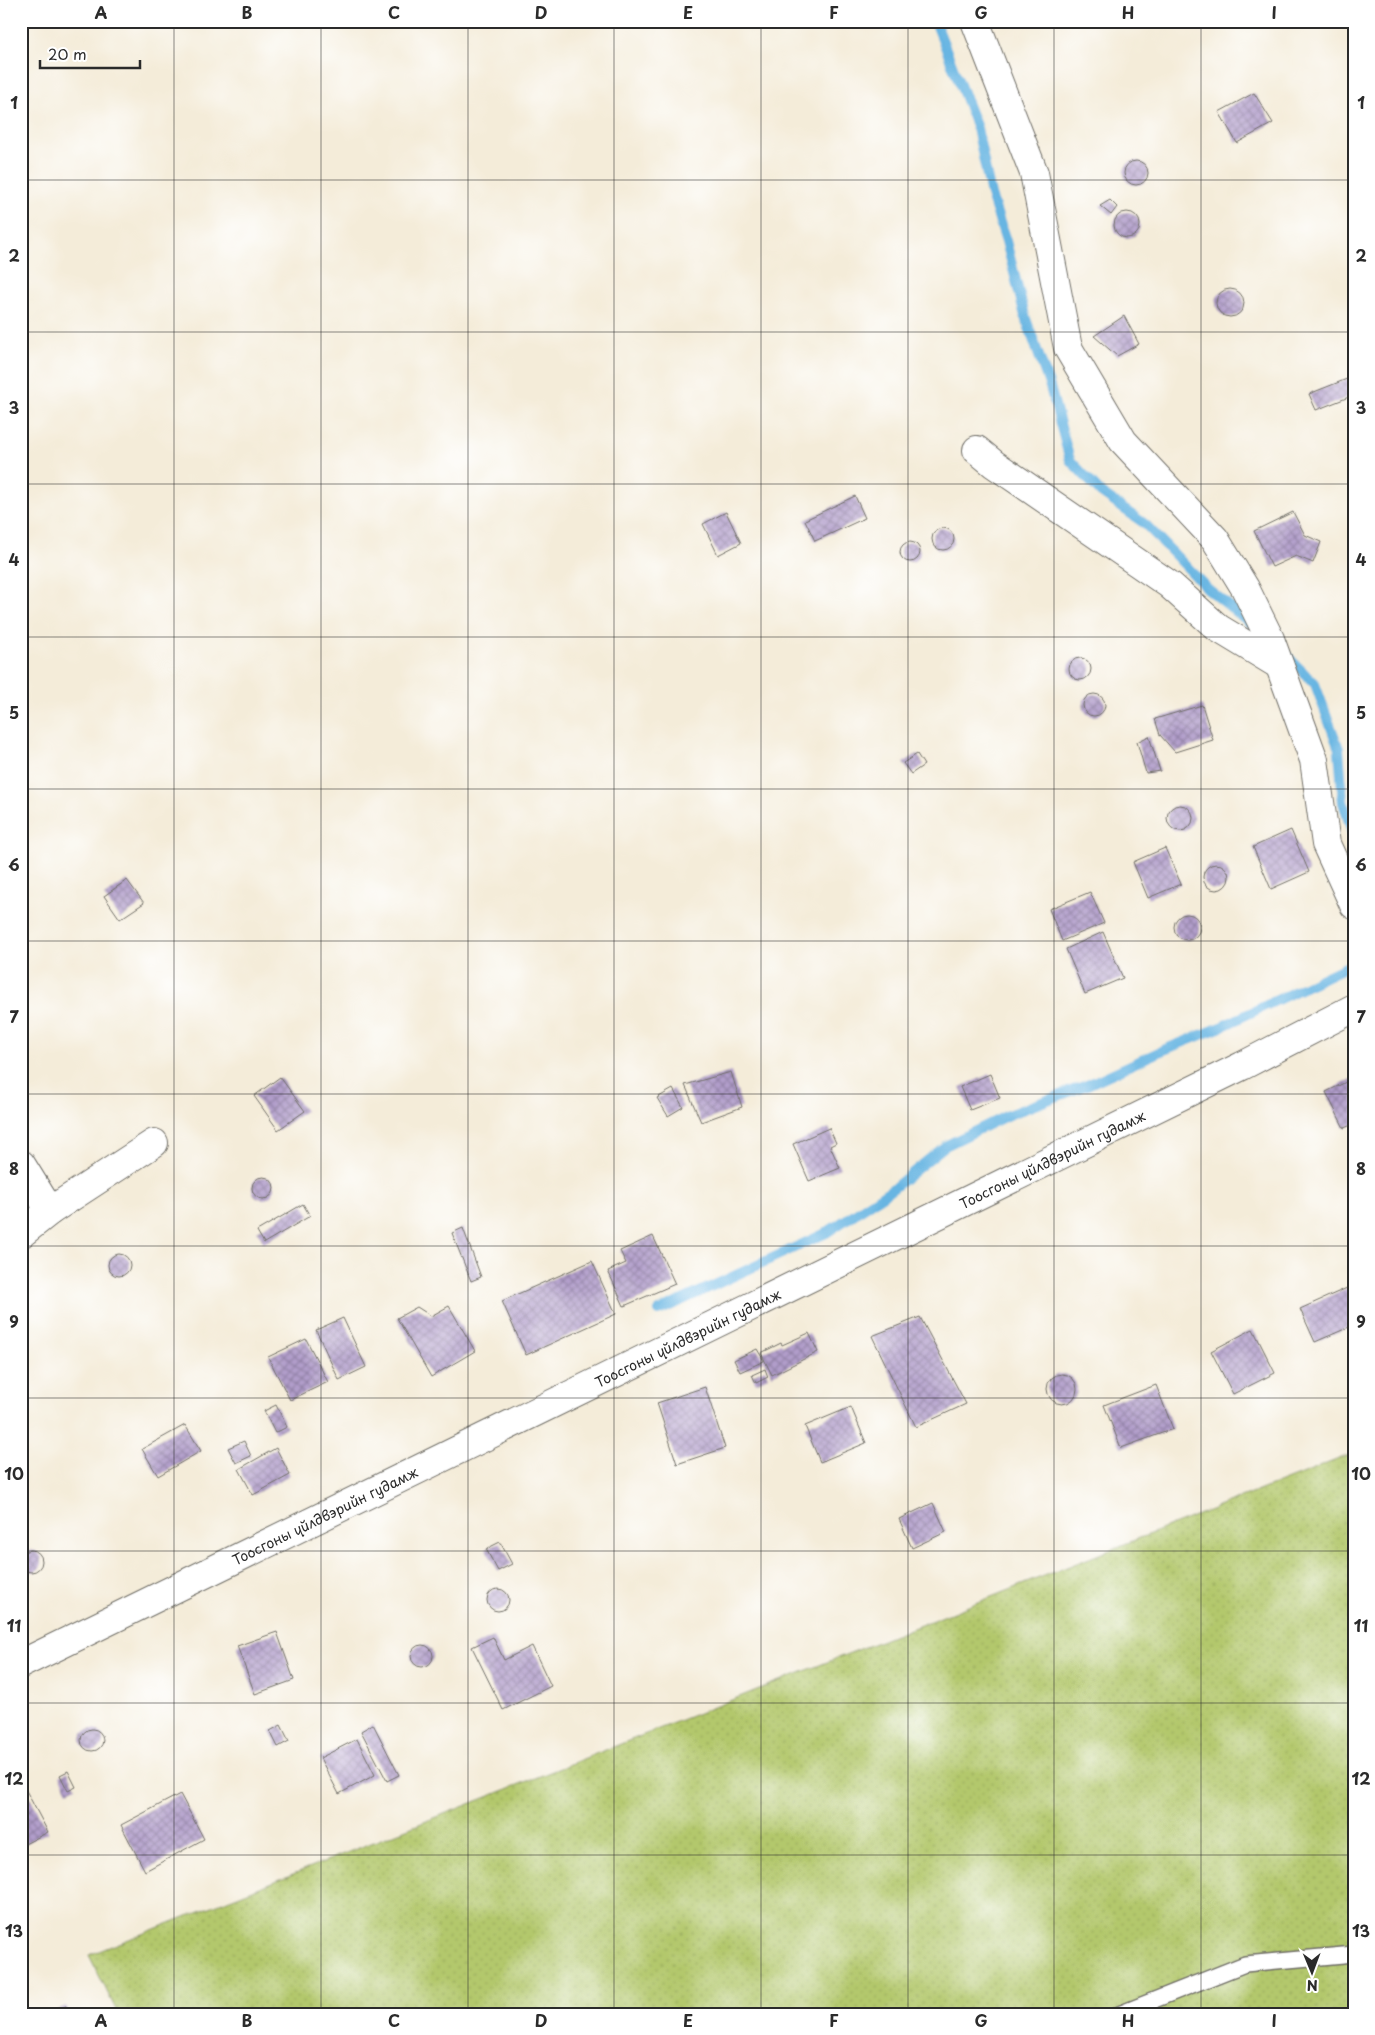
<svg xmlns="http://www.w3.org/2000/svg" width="1375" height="2035" viewBox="0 0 1375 2035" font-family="'Playpen Sans',sans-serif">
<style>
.green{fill:url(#green-dots);stroke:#6f7a4c}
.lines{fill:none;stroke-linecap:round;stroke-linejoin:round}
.stream{stroke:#68b5e2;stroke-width:10}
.building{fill:url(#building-cross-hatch)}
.service-casing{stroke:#716f68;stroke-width:18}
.minor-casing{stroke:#716f68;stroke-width:30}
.secondary-casing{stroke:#716f68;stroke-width:30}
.service{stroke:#fff;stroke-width:15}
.minor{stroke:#fff;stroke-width:28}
.secondary{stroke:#fff;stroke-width:28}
.grid{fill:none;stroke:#2b2b2b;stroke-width:1;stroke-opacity:0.55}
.labels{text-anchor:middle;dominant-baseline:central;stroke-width:5;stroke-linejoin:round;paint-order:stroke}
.street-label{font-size:14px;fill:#2b2b2b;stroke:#fff}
.neatline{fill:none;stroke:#2b2b2b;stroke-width:2}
.grid-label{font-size:16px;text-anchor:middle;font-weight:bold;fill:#2b2b2b}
</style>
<defs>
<pattern id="green-dots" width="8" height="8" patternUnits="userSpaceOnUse" patternTransform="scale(1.25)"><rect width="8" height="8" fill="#b3c86c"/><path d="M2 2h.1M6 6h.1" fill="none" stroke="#9aac5e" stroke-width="1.8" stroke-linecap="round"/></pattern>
<pattern id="building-cross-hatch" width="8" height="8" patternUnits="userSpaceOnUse" patternTransform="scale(1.25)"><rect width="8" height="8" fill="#b19dca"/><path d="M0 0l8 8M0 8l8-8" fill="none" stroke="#9080a4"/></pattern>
</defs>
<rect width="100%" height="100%" fill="#fff"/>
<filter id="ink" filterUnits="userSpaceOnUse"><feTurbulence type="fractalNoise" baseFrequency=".02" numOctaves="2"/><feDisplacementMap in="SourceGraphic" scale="10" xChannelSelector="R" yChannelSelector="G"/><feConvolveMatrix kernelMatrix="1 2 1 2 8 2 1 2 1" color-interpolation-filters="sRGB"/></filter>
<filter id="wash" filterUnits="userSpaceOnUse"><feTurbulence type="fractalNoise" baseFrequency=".0096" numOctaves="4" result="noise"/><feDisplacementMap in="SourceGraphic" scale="20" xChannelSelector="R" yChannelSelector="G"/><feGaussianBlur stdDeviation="1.12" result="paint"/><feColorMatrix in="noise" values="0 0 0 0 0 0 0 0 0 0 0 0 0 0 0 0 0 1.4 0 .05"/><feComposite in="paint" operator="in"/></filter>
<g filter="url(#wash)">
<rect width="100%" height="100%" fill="#f4ecd9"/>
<polygon class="green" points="1354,1453 1354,2014 118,2014 89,1955"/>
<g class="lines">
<g class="stream">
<polyline points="935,21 977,128 991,195 1006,241 1025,316 1050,387 1070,460 1101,493 1145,524 1207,588 1254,626"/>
<polyline points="1284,653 1315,684 1339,749 1343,802 1354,839"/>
<polyline points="659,1311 826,1233 895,1187 945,1146 1008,1115 1087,1085 1161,1051 1221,1027 1354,963"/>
</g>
</g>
<g id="blocks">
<g class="building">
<polygon points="1254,93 1273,123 1237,143 1219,112"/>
<circle cx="1136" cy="173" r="12"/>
<polygon points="1110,200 1117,207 1111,215 1100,206"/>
<circle cx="1127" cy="225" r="13"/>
<circle cx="1230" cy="303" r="14"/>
<polygon points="1124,316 1139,344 1117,356 1094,336"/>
<polygon points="1352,377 1354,395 1316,410 1309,394"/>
<polygon points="855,496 865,518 815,541 805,520"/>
<polygon points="726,512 741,543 718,555 703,524"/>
<polygon points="1293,512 1305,535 1321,542 1313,563 1296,556 1272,567 1254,531"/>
<circle cx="943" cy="539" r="11"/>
<circle cx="910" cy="552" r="10"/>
<circle cx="1080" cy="669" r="11"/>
<circle cx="1094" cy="705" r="11"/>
<polygon points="1202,705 1213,740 1175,752 1160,735 1155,719"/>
<polygon points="1149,736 1160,771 1146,773 1137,742"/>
<polygon points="917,754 924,765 911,774 903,763"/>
<circle cx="1180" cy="818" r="13"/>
<polygon points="1291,830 1309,872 1271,889 1253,847"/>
<polygon points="1165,848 1181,884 1148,898 1133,862"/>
<circle cx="1216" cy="877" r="13"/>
<polygon points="127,880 144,903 120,919 104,896"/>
<polygon points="1090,892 1104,923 1062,941 1049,909"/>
<circle cx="1187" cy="927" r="13"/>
<polygon points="1103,932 1123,978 1085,994 1066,949"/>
<polygon points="731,1072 742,1107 701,1122 685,1085"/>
<polygon points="990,1074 1000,1098 970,1110 960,1087"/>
<polygon points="280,1077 305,1111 278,1130 254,1096"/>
<polygon points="1354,1078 1354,1124 1344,1128 1326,1092"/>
<polygon points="673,1089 683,1107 668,1116 657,1098"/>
<polygon points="829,1128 836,1143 830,1146 840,1168 809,1181 793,1144"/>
<circle cx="263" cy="1188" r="11"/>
<polygon points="303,1204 310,1216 264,1243 257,1231"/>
<polygon points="463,1228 481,1277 471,1281 452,1233"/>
<polygon points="653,1236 675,1284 624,1306 608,1271 626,1263 620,1251"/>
<circle cx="119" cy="1265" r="11"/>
<polygon points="592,1261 616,1314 526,1355 502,1301"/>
<polygon points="1347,1288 1354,1305 1354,1325 1315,1342 1300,1309"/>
<polygon points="449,1306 475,1351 431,1377 397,1318 417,1307 431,1316"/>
<polygon points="920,1317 966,1404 916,1427 872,1336"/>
<polygon points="343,1318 366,1367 339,1380 316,1330"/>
<polygon points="1253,1329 1275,1373 1233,1394 1211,1351"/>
<polygon points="809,1333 818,1352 772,1375 761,1353 781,1343 782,1345"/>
<polygon points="306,1339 328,1382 290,1400 268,1357"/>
<polygon points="757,1349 764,1361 740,1372 734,1360"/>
<polygon points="765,1369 768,1377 756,1383 752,1375"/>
<circle cx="1062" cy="1389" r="15"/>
<polygon points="1156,1385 1173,1429 1121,1448 1104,1405"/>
<polygon points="705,1387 725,1448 677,1464 657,1403"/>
<polygon points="276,1405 287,1427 275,1433 264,1411"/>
<polygon points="851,1407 866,1443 820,1462 805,1426"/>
<polygon points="185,1425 201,1451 158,1476 142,1449"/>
<polygon points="244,1441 251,1456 236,1463 228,1448"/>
<polygon points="276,1448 290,1475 253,1495 239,1469"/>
<polygon points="933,1503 946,1532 912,1548 899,1519"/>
<polygon points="500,1542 512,1564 498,1571 486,1549"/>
<circle cx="31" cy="1561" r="11"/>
<circle cx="498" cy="1600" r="11"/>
<polygon points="277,1632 294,1680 255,1694 237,1646"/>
<polygon points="493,1637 504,1660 532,1646 551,1686 503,1710 472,1647"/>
<circle cx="422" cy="1656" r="11"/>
<polygon points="373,1724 399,1775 387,1781 361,1731"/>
<polygon points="281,1725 289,1741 278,1747 270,1731"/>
<circle cx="92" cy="1740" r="11"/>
<polygon points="357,1739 375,1775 339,1794 320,1758"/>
<polygon points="68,1771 76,1787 68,1791 60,1775"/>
<polygon points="21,1781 48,1832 21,1846"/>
<polygon points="180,1794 204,1839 145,1871 121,1825"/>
<polygon points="66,2006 69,2014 49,2014"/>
</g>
</g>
</g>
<g filter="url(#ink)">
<use href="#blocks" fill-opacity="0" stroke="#716f68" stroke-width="1"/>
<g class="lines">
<g class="service-casing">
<polyline id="service" points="1119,2014 1245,1964 1354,1954"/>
</g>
<g class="minor-casing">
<g id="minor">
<polyline points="975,21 1034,173 1068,348 1123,441 1215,539 1245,588 1270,639 1314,760 1326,844 1354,905"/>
<polyline points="977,450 994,464 1170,585 1218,628 1279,665"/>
<polyline points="21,1164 50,1211"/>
<polyline points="21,1234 50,1211 154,1143"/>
</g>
</g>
<g class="secondary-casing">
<g id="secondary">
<path id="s1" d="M21,1664L1242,1066L1354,1008"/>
</g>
</g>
<use href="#service" class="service"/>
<use href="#minor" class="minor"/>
<use href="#secondary" class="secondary"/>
</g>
</g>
<path class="grid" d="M174,21V2014M321,21V2014M468,21V2014M614,21V2014M761,21V2014M908,21V2014M1054,21V2014M1201,21V2014M21,180H1354M21,332H1354M21,484H1354M21,637H1354M21,789H1354M21,941H1354M21,1094H1354M21,1246H1354M21,1398H1354M21,1551H1354M21,1703H1354M21,1855H1354"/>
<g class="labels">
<g class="street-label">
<text stroke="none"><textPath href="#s1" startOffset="1148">Тоосгоны үйлдвэрийн гудамж</textPath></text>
<text stroke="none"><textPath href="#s1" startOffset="742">Тоосгоны үйлдвэрийн гудамж</textPath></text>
<text stroke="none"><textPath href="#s1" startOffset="338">Тоосгоны үйлдвэрийн гудамж</textPath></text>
</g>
</g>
<rect width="1375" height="2035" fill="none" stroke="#fff" stroke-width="55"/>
<g transform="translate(1312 1972) rotate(179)" stroke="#ffffff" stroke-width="4" paint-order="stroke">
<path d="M0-4L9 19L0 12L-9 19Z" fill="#2b2b2b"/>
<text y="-8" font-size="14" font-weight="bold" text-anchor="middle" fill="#2b2b2b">N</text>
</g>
<path d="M40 60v8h100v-8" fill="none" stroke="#2b2b2b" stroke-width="2.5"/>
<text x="48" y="60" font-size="15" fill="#2b2b2b" stroke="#ffffff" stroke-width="4" paint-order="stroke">20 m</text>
<rect x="28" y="28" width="1320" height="1980" class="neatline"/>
<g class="grid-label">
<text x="101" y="19">A</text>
<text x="247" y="19">B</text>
<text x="394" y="19">C</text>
<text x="541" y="19">D</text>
<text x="688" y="19">E</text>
<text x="834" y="19">F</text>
<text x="981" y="19">G</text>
<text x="1128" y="19">H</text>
<text x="1274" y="19">I</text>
<text x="14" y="109">1</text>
<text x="1361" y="109">1</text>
<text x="14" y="262">2</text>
<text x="1361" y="262">2</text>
<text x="14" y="414">3</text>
<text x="1361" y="414">3</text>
<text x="14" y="566">4</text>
<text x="1361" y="566">4</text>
<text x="14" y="719">5</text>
<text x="1361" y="719">5</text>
<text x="14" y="871">6</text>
<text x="1361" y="871">6</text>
<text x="14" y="1023">7</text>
<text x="1361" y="1023">7</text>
<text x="14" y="1175">8</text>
<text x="1361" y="1175">8</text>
<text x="14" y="1328">9</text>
<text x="1361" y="1328">9</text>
<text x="14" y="1480">10</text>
<text x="1361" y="1480">10</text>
<text x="14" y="1632">11</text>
<text x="1361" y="1632">11</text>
<text x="14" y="1785">12</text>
<text x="1361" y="1785">12</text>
<text x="14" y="1937">13</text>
<text x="1361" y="1937">13</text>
<text x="101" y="2027">A</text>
<text x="247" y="2027">B</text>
<text x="394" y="2027">C</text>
<text x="541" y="2027">D</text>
<text x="688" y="2027">E</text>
<text x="834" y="2027">F</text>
<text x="981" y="2027">G</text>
<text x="1128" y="2027">H</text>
<text x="1274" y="2027">I</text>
</g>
</svg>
